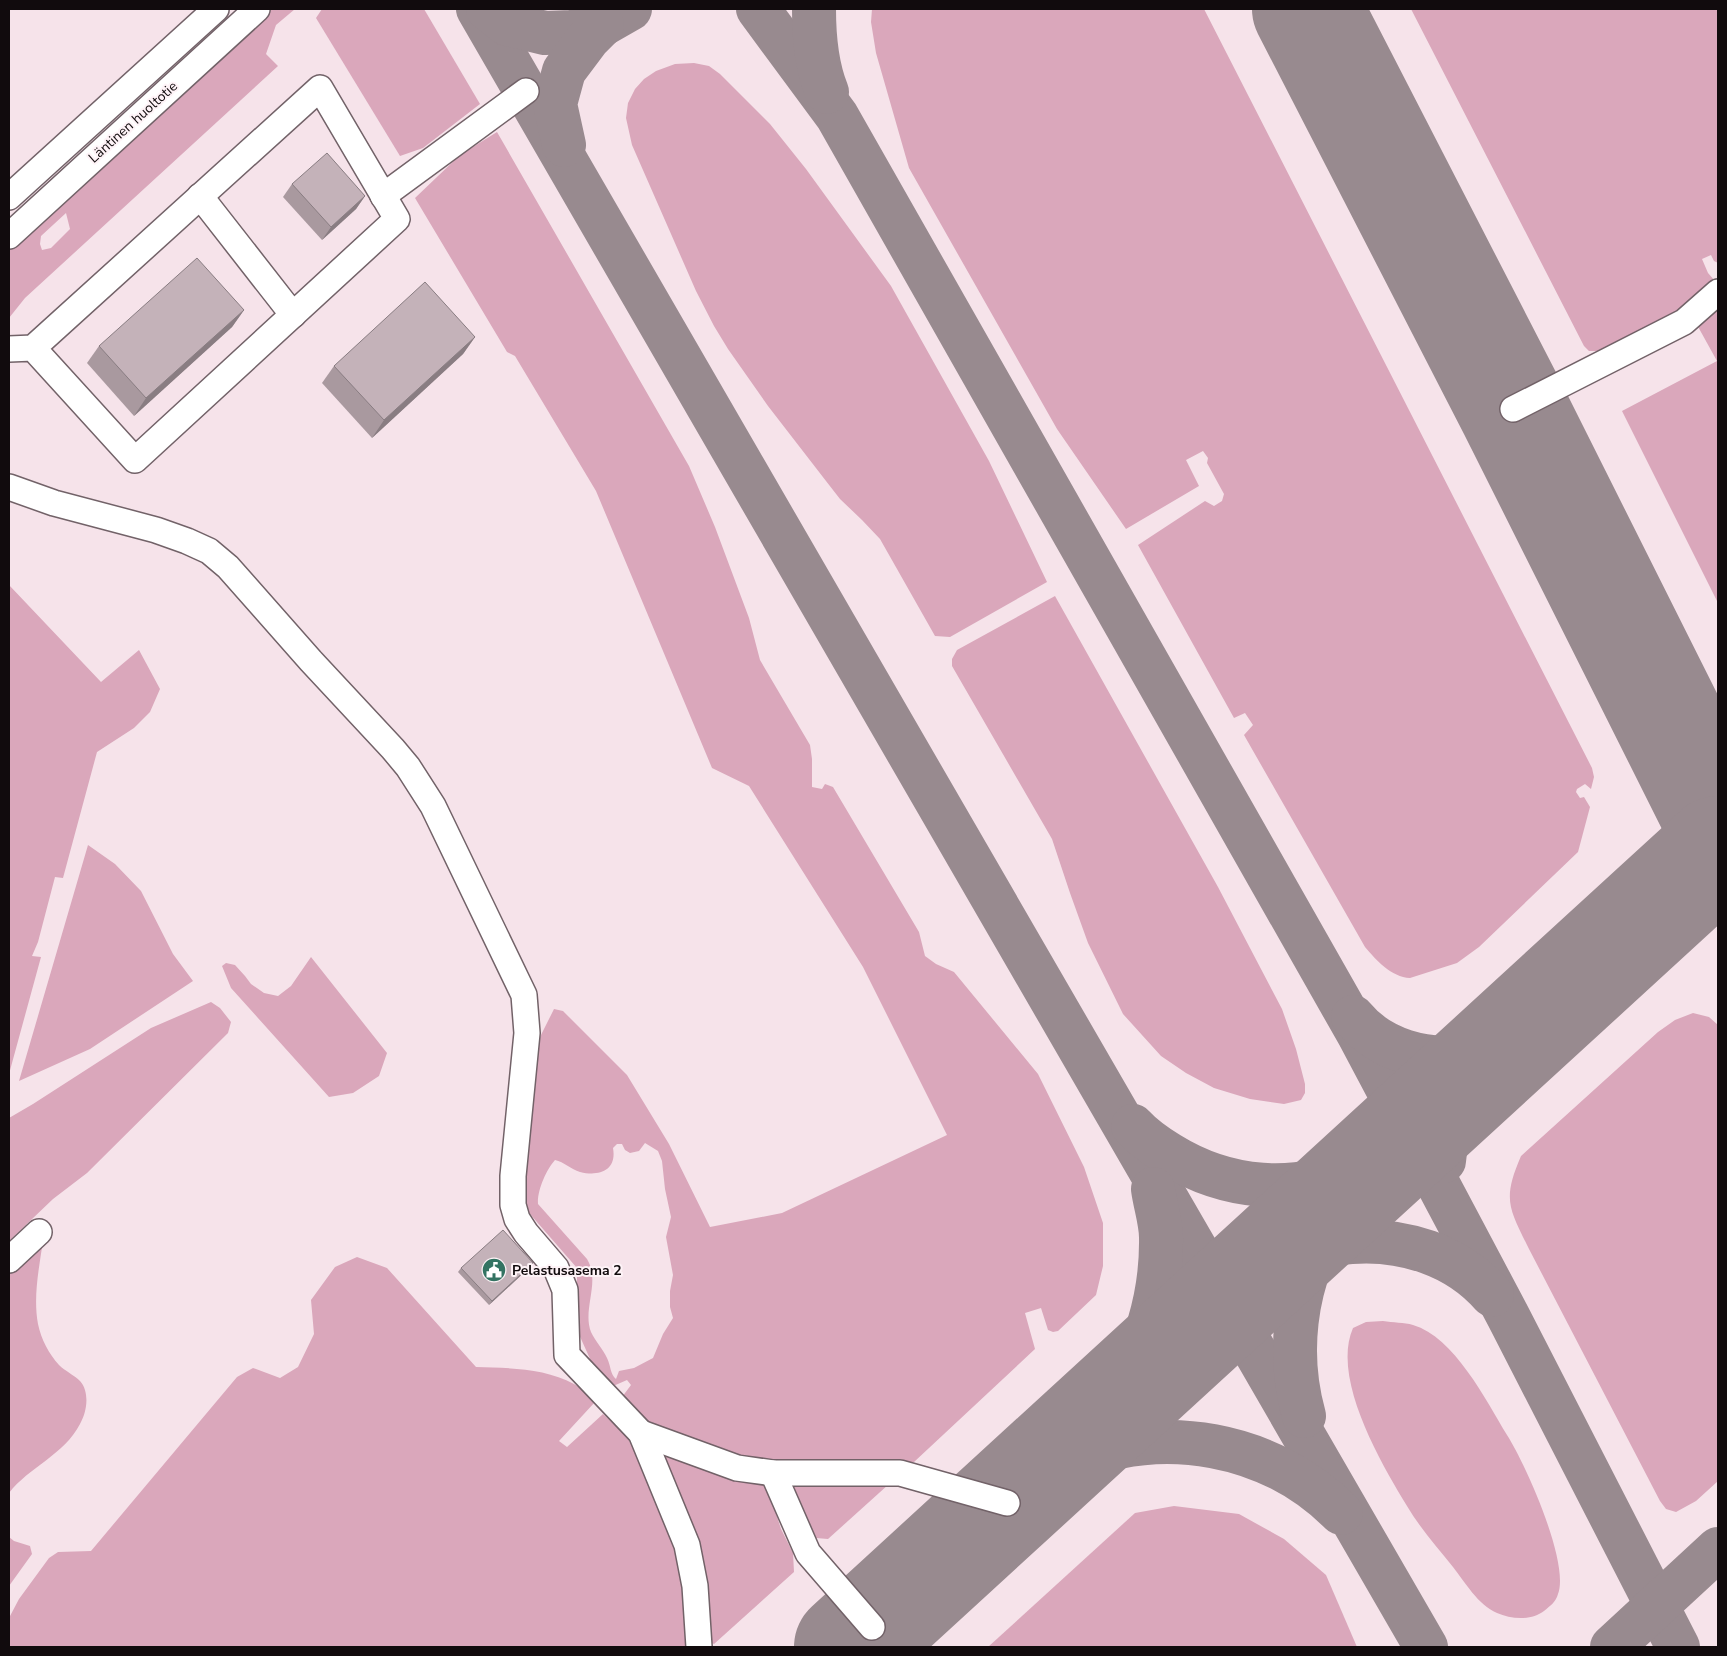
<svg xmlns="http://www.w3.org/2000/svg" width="1727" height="1656" viewBox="0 0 1727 1656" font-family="'Nunito Sans',sans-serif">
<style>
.green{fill:#daa7bb;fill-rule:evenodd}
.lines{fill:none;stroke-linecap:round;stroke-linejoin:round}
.taxiway{stroke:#988a8f;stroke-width:44}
.runway{stroke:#988a8f;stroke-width:110}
.minor-casing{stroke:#726268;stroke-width:28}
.minor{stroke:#fff;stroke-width:25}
.wall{fill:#a9999f}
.shaded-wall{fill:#897d82}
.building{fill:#c4b2b9;stroke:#897d82}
.labels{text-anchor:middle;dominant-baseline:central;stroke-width:4;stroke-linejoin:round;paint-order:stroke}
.street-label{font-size:14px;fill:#110b0d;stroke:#fef3f7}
.poi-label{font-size:14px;font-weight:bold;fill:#110b0d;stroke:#fef3f7;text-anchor:start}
</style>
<rect width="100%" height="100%" fill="#f6e3ea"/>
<g class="green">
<path d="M270,9H295L276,25L266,54L278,66L25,298L9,318V250ZM66,213L70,229L51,248L42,250L40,244L41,236Z"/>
<polygon points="322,9 424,9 480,104 423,148 400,156 316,18"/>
<path d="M872,9H1204L1592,768L1594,777L1591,789L1585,784L1577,789L1576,792L1580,798L1584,797L1590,807L1578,852L1479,947L1457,963L1410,978C1391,977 1376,960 1365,947L1244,735L1253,725L1245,713L1234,718L1138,545L1205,501L1214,506L1222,501L1224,494L1207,463L1208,458L1203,451L1186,460L1199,486L1126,529L1057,429L909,168L876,53L871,22Z"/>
<polygon points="1411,9 1718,9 1718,263 1714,261 1711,255 1702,259 1708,273 1715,281 1676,316 1605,351 1589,351 1584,346"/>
<polygon points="694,63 709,66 720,74 770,124 806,169 891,286 989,461 1047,582 950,637 935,636 880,539 862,520 840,499 826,481 768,406 728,349 714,326 696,291 632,145 626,118 628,103 635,89 644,79 656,71 675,64"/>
<path d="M497,132L689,466L715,527L749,618L760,660L810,745L812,759V787L822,789L825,784L833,787L919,932L925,956L936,964L954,972L1038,1074L1084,1167L1103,1223V1266L1096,1295L1058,1331L1053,1332L1048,1330L1041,1308L1025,1313L1035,1349L914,1462L787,1465L749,1460L668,1431L637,1415L622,1397L631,1385L627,1380L611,1387L591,1361L577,1330V1268L523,1206L537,1043L554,1009L563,1011L627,1075L669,1144L710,1227L782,1213L947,1135L863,967L749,786L712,768L596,491L515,356L507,352L415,198L460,155ZM645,1143L658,1151L662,1161L665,1189L671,1217L666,1237L673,1275L670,1291V1307L673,1318L663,1334L653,1358L634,1368L619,1371L616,1379C610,1374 611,1366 607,1358C603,1349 595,1341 591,1332C582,1309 601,1282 587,1259L538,1204C537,1191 546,1170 555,1160C564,1162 571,1169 580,1172C600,1177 617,1170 613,1148L617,1144H622L625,1150L630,1153L639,1151Z"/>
<polygon points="1718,303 1718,603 1622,411 1717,361 1696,323"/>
<polygon points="9,585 101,682 139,650 160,689 150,712 134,728 97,752 63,878 55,877 38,942 32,956 41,957 9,1074"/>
<polygon points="1055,596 1218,887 1282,1009 1296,1049 1305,1084 1305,1093 1301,1100 1284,1104 1250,1099 1214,1088 1186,1073 1161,1056 1123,1014 1088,943 1070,893 1052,839 952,666 952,659 957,650"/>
<polygon points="88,845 115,864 141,891 173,954 193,981 90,1049 19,1081"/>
<polygon points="311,957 387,1053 379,1076 353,1093 329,1097 231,988 222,966 226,963 235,965 245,976 251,984 264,993 278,996 291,986"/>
<polygon points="211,1002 220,1008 231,1022 228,1033 87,1173 53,1199 9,1241 9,1118 33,1104 151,1028"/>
<path d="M1693,1013L1709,1017L1718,1025V1481L1696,1501L1676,1512L1666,1509L1660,1501L1529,1249C1509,1208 1502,1200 1521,1156L1658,1032L1675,1020Z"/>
<path d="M43,1241C39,1268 33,1297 38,1324C41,1339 49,1354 59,1365C65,1371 74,1375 80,1381C90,1392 87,1412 80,1424C64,1455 29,1467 9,1493V1274Z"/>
<path d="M357,1257L387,1268L476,1367C509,1368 545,1368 574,1384C582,1388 588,1396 595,1402L559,1441L567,1447L603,1414L623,1432L647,1466L681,1552L687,1647H9V1618L19,1599L49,1558L58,1552L91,1551L237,1377L253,1368L280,1378L298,1367L314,1334L311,1300L335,1267Z"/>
<path d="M1383,1321C1393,1323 1404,1322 1413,1325C1454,1337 1486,1400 1507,1435C1525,1463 1570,1563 1558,1594C1556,1602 1550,1606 1544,1611C1531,1621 1511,1619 1497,1613C1478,1605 1465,1582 1453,1567C1437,1547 1420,1528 1407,1506C1381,1463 1331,1378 1353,1328L1366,1322Z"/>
<polygon points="658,1448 762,1481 768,1489 781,1529 793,1553 794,1572 714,1644 708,1641"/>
<polygon points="788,1484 889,1484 828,1539 816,1538 809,1532"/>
<polygon points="1174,1506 1239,1514 1284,1539 1326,1575 1357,1647 988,1647 1135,1513"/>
<polygon points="9,1537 14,1541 30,1546 32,1554 9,1586"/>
</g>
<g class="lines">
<g class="taxiway">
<polyline points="478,9 1426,1647"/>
<polyline points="488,9 507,24 545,33 572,32 602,25 630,9"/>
<polyline points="758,9 837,116 1359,1035 1508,1316 1678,1647"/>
<path d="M814,9C814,37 816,65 827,92"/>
<polyline points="564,145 555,104 564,71 588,39 602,25"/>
<path d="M1353,1017C1380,1050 1427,1063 1468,1055C1490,1051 1509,1038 1527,1026"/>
<path d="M1133,1126C1143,1137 1156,1146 1169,1154C1227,1190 1296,1196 1358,1166C1385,1153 1407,1134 1430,1115"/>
<path d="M1444,1161C1447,1111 1470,1083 1503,1048"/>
<path d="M1243,1287C1266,1272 1289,1255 1317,1247C1327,1244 1339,1243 1351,1242C1403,1238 1457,1255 1492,1295"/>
<path d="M1304,1416C1287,1355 1294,1287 1326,1231C1341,1205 1363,1182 1383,1159"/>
<path d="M1079,1436C1089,1425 1100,1414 1110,1402C1145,1356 1162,1295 1161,1237C1161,1222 1155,1204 1153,1189"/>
<path d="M1007,1503C1027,1488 1047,1472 1071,1462C1162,1423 1270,1442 1341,1513"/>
<polyline points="1612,1647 1718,1549"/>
</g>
<g class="runway">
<polyline points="1307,9 1513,409 1718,818"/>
<polyline points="849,1647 1718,851"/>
</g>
<g class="minor-casing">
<g id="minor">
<polyline points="200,196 293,315"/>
<polyline points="383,196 526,91"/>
<polyline points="9,197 216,9"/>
<polyline points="9,236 257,9"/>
<polyline points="9,349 33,348 135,460 397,219 320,88 33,348"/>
<polyline points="1513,409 1684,322 1718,292"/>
<polyline points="9,487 54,503 156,530 187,541 209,551 228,567 311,661 393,749 408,767 433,806 524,995 527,1033 513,1176 513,1205 517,1219 526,1233 556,1268 565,1290 567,1355 641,1433 687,1545 695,1586 699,1647"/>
<polyline points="9,1260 39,1232"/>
<polyline points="641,1433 737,1468 773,1473 900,1473 1007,1503"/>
<polyline points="773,1473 808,1553 872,1627"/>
</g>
</g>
<use href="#minor" class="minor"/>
</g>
<g class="wall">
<polygon points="292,184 365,196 356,209 322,240 283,197"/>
<polygon points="244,310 232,327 134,416 87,363 99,346"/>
<polygon points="475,337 463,354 372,438 322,383 334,366"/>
<polygon points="530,1267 489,1305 458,1272 461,1268"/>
</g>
<g class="shaded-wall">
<polygon points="365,196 356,209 322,240 331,227"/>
<polygon points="244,310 232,327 134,416 146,398"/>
<polygon points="475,337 463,354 372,438 384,420"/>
<polygon points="533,1263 530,1267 489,1305 492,1301"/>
</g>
<g class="building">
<polygon points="327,153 365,196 331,227 292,184"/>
<polygon points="197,258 244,310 146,398 99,346"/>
<polygon points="425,282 475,337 384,420 334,366"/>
<polygon points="503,1230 533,1263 492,1301 461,1268"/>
</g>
<defs>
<g id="civic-disc" transform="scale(1.25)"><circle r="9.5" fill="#337362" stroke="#fef3f7"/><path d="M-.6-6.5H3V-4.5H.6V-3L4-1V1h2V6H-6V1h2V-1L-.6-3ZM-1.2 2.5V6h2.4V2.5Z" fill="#fff"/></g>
</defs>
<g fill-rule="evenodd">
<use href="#civic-disc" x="494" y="1270"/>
</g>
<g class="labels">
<g class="street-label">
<text transform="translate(133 122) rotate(-42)">Läntinen huoltotie</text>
</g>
<g class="poi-label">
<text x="512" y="1270">Pelastusasema 2</text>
</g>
</g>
<rect width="1727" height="1656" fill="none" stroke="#110b0d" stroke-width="20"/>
</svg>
